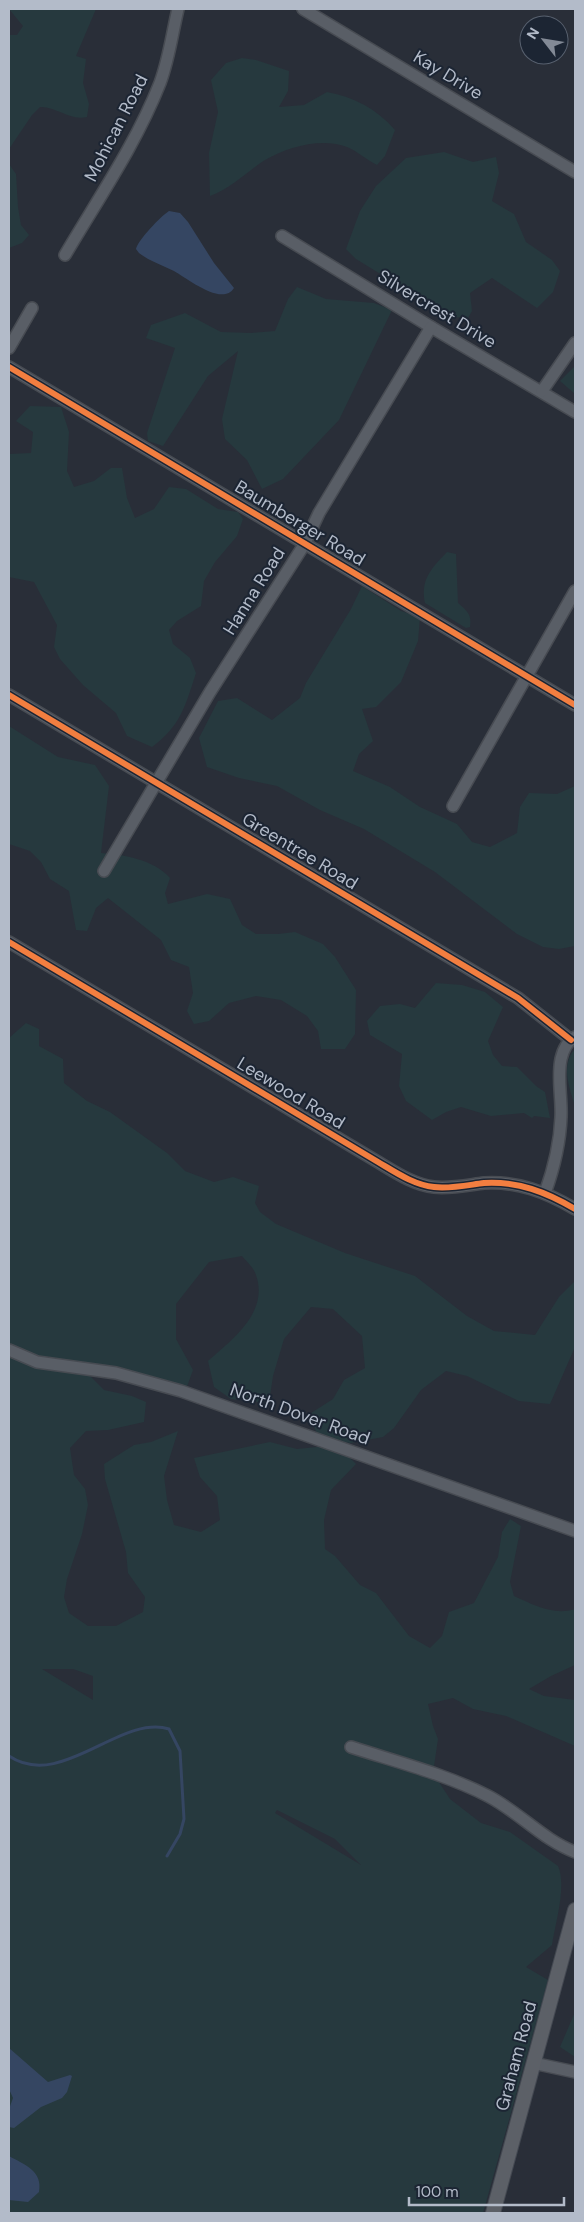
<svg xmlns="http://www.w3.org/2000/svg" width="584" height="2222" viewBox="0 0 584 2222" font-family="'DM Sans',sans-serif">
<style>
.green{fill:#26393e;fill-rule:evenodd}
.water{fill:#354662}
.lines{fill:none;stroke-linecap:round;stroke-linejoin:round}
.stream{stroke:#354662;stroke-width:3}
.minor-casing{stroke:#474b52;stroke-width:14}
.major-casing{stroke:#444952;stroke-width:16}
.minor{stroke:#595e66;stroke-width:11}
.major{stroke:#5c6067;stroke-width:14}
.cycleway-casing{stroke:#1c2533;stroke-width:9}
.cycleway{stroke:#f27e40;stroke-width:6}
.labels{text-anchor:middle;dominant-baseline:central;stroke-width:4;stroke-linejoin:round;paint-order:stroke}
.street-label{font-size:18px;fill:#b3bbc9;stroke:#1c2533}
</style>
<rect width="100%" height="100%" fill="#292e38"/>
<g class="green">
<path d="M9,9H96L76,56L86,59L83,83L89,104L87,117C69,121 56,106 40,107L32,115L9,149V35H17L23,26Z"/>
<path d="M242,58L256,60L289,71L288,91L279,107L304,105L327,92C354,97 377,109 395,130L385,156L377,165C367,160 357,151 347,147C322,137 287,147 265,160C245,173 232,188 210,196L209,153L218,112L211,80L226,63Z"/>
<polygon points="444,152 473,162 496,157 499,173 492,201 514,214 526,242 552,260 560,271 553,292 537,308 492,278 470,293 472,311 468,318 453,317 426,302 356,259 346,249 360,211 376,186 406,158"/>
<polygon points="9,164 16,174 18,207 21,225 29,235 22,243 9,248"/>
<polygon points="297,287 326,299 374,303 392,310 339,420 283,479 262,489 247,460 225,439 222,419 238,351 208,376 163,446 148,441 147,433 175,348 146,338 151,325 185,313 221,332 251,333 275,331 288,299"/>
<polygon points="575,366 575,394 560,381"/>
<path d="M30,406L61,407L69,432L67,471L74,487L94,481L111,468H122L127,498L135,518L154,509L169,487L186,489L218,509L238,512L243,519L237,536L215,562L204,581L201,606L177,621L169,630L173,644L190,658L196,673C185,707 181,725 152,747L127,736L116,713L83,685L60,659L54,647L57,625L34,582L9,577V454L31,453L33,432L16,421Z"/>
<path d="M447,552L456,554L458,603C467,611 472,614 470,627L466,628L425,603C420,579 432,568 447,552Z"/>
<polygon points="362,586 401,611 420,617 418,641 401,682 376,707 362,709 373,741 359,754 353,771 390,787 420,807 457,824 472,842 490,847 517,833 520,807 529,793 557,794 575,786 575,946 559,949 543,947 517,934 435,872 364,829 320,810 277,786 239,778 207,767 199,738 218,701 237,698 272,720 300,698 306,683 351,609"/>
<path d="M9,726L58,757L95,765L109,786L101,853C124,855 153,859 170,878L165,893L168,904L207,894L230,899L242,925L256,934H278L295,932L323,944L335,957L356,990L355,1034L345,1049H321L318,1031L307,1016L281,1000L256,996L229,1003L209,1021L194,1024L187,1011L193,993L189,967L171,960L161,940L108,898L96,908L87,931L76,930L69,891L50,879L41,862L30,851L9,844Z"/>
<polygon points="436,983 462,985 485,992 503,1007 488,1041 493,1055 502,1066 517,1067 536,1086 545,1092 550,1118 534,1116 532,1118 524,1113 491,1116 461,1107 446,1112 432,1120 406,1101 399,1086 402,1054 370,1035 367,1021 380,1006 400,1004 415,1008"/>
<path d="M26,1023L39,1029V1046L63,1059L64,1083L87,1101L110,1112L167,1153L185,1171L214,1182L233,1177L259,1186L255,1203L260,1212L276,1224L345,1253L415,1276L467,1316L494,1331L535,1335L559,1297L575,1281V1347L550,1404L519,1401L467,1376L446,1371L421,1390L394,1428L383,1437L351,1443L320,1439L308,1415L333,1399L344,1380L365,1368L362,1336L333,1309L311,1307L284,1339L273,1376L269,1403L231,1399L214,1387L208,1361C233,1339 269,1312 256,1275C254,1268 246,1261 242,1256L209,1262L176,1304V1339L193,1370L185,1392L82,1368L104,1390L132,1396L146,1402L144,1422L108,1430L86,1431L70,1448L74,1475L85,1489L88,1505L82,1534L67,1579L64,1597L69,1613L88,1626H116L143,1612L145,1597L128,1573L126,1552L105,1479L104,1464L134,1445L151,1442L178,1431L164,1476L167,1500L174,1525L201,1532L220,1520L217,1496L200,1477L194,1458L270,1442L297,1449L337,1445L356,1464L331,1490L324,1520L325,1549L335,1556L360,1585L376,1593L409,1636L430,1648L442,1636L449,1612L474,1603L498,1557L502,1532L510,1519L521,1526L510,1582L514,1596C534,1605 554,1616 575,1609V1665L551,1676L529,1689L544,1696L575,1700V1746L506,1716L473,1709L453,1698L428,1704L433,1726L438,1739L433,1773L450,1799L481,1823L510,1832L558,1866C567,1886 555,1924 552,1945L526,1967L548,1980L483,2213H9V1038ZM42,1669H73L93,1676V1700ZM277,1810L335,1839L361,1865L275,1813Z"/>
<path d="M575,1049V1106C570,1089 560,1065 575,1049Z"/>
<polygon points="575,2012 575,2057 560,2047"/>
</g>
<g class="water">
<path d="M169,211L180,213L188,222L214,263L234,288C222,307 187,278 174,271C162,265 149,261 139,253L136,249C138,240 161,216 169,211Z"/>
<polygon points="9,2048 48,2082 70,2075 72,2076 67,2092 62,2098 41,2107 14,2128 9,2127 9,2109 13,2098 9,2089"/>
<path d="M9,2156C25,2165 43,2171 39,2192L28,2202L9,2200Z"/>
</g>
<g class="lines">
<path class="stream" d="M9,1756C61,1791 120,1714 169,1729L180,1751L184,1819L180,1834L167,1856"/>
<g class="minor-casing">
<g id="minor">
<polyline points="303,9 575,172"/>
<polyline points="282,236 431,327 575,412"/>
<path d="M65,255C98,199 136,144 160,83C169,59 172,34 178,9"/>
<polyline points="9,348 32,308"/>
<polyline points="9,367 575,705"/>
<polyline points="542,391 575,343"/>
<polyline points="9,695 518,998 571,1040"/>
<polyline points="453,806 575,591"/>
<polyline points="104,871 210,692 304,545 319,513 431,327"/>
<path d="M9,942L378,1162C395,1172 414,1185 434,1187C450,1189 468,1185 484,1183C518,1181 546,1192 575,1209"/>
<path d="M545,1193C554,1168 560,1143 561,1117C562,1099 557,1077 561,1059C563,1050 568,1041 575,1037"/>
<polyline points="9,1350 37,1362 116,1373 181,1391 575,1531"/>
<path d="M351,1747C397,1762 445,1774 488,1796C519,1812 543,1840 575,1852"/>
<polyline points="533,2063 575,2072"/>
</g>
</g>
<g class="major-casing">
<polyline id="major" points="493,2213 575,1910"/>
</g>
<use href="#minor" class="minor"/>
<use href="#major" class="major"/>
<g class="cycleway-casing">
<g id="cycleway">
<polyline points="9,367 575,705"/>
<polyline points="9,695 518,998 571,1040"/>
<path d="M9,942L378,1162C395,1172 414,1185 434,1187C450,1189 468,1185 484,1183C518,1181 546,1192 575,1209"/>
</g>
</g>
<use href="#cycleway" class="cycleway"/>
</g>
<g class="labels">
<g class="street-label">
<text transform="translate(448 75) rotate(31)">Kay Drive</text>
<text transform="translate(116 128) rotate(-63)">Mohican Road</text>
<text transform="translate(437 309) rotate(31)">Silvercrest Drive</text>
<text transform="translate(300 523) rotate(31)">Baumberger Road</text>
<text transform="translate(254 591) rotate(-58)">Hanna Road</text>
<text transform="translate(300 851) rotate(31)">Greentree Road</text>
<text transform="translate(291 1093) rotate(31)">Leewood Road</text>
<text transform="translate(300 1414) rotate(20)">North Dover Road</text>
<text transform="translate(516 2056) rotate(-75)">Graham Road</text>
</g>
</g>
<rect width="584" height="2222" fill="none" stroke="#b3bbc9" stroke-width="20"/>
<g transform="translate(544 40) rotate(301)"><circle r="24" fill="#1c2533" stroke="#58616f"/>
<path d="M0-4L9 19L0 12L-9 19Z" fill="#838a96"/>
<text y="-8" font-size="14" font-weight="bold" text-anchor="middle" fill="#b3bbc9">N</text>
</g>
<path d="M409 2197v8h155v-8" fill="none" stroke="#b3bbc9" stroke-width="2.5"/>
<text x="416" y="2197" font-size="15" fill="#b3bbc9" stroke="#1c2533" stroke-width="4" paint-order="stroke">100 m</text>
</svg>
